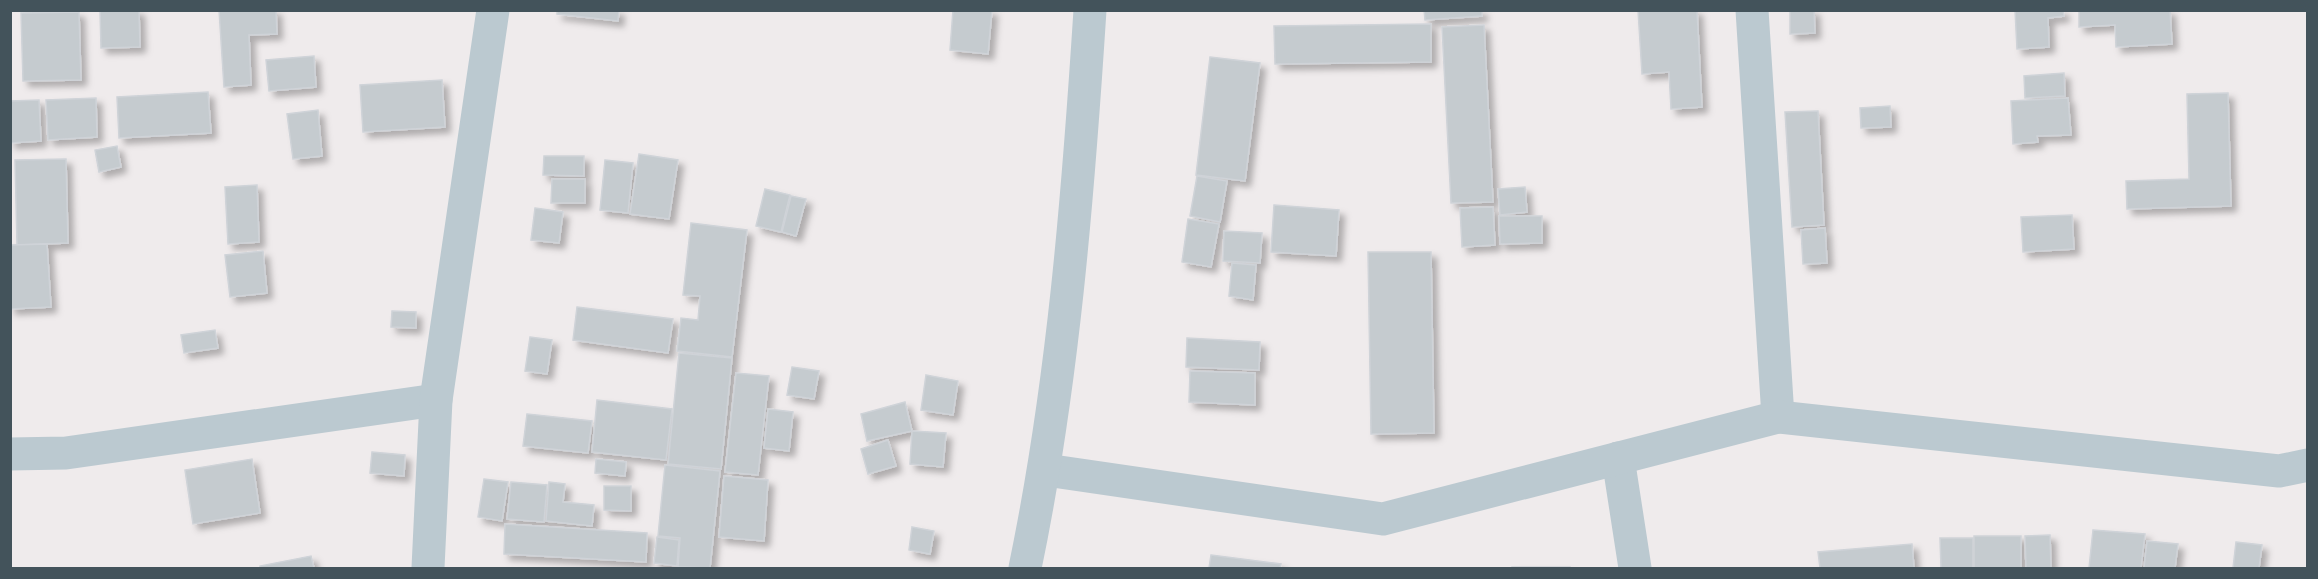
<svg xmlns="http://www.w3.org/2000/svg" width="2318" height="579" viewBox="0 0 2318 579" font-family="Lato,sans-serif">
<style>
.building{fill:#c5cbcf;stroke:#cfd3d8;stroke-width:1.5;filter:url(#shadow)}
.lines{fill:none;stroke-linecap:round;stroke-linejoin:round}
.minor{stroke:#bbc9d0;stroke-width:33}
.tertiary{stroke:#bbc9d0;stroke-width:33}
</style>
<defs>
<filter id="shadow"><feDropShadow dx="5.5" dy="5.5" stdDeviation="3" flood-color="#0004"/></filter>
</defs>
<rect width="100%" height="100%" fill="#efebec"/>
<g class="building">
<polygon points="100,10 139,10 140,47 101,48"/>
<polygon points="219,10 276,10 277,34 249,35 251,85 224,87"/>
<polygon points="557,10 619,10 618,21 557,14"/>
<polygon points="953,10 992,10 988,54 950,50"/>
<polygon points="1424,10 1482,10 1482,16 1425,20"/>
<polygon points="1638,10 1697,10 1702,107 1671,109 1669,72 1642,74"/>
<polygon points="1790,10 1814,10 1815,33 1790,34"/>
<polygon points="2015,10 2063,10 2064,16 2048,18 2049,47 2017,49"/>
<polygon points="2079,10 2170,10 2172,44 2116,47 2115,25 2079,27"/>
<polygon points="79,12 81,80 23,81 21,13"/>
<polygon points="1431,24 1431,62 1275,64 1274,26"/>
<polygon points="1484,25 1493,202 1451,203 1442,27"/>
<polygon points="314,56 316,87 269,91 266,60"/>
<polygon points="1210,57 1260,63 1245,181 1196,175"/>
<polygon points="2064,73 2065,96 2025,98 2024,76"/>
<polygon points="442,80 445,127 363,132 360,85"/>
<polygon points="208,92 211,133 119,138 117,97"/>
<polygon points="2228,93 2231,206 2127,209 2126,181 2189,179 2187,94"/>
<polygon points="96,98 97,137 48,140 46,100"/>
<polygon points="2068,98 2071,135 2037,136 2038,142 2013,144 2011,101"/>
<polygon points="39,100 41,141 10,143 10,101"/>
<polygon points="1890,106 1891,127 1861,128 1860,108"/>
<polygon points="318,110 322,156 293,159 287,114"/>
<polygon points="1818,111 1824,225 1792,227 1785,112"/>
<polygon points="117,146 121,167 99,172 95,150"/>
<polygon points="639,154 678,160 669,219 630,214"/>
<polygon points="544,156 584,156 584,176 543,175"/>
<polygon points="66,159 68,243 17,245 15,160"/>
<polygon points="605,160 633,163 628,213 600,210"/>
<polygon points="1197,176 1227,181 1220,222 1190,216"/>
<polygon points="552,179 585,179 585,203 551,203"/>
<polygon points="257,185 259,242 228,244 225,187"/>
<polygon points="1525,187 1527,212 1500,215 1498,189"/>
<polygon points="765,189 790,195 781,232 756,226"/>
<polygon points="791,196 806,199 796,236 782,232"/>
<polygon points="1274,205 1339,210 1336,256 1271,252"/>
<polygon points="1493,207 1495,245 1462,247 1460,208"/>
<polygon points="535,208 563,212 559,243 531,240"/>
<polygon points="2072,215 2074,249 2023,252 2021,217"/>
<polygon points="1499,216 1542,216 1542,243 1500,244"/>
<polygon points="1188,219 1219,224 1211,267 1182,262"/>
<polygon points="691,223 747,230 732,357 677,351 681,318 698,320 700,296 683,295"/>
<polygon points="1825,228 1827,263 1803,264 1801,230"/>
<polygon points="1224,231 1262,233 1260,263 1223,261"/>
<polygon points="47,244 51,307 10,309 10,245"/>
<polygon points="263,251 267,293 230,297 225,255"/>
<polygon points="1368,252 1431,252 1434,433 1371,434"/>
<polygon points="1232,263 1256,265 1253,300 1229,296"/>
<polygon points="577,307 673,319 668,353 573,340"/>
<polygon points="392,311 416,312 416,328 391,327"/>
<polygon points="215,330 218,348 184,353 181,335"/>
<polygon points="530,337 552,340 547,374 525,371"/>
<polygon points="1187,338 1260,342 1259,370 1186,367"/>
<polygon points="679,353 732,358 721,469 668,464"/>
<polygon points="792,367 819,371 814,399 787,395"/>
<polygon points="1190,371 1255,373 1255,405 1189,402"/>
<polygon points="736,373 769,376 758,475 725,472"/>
<polygon points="926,375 958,381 953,415 921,410"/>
<polygon points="597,400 672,409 666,460 592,452"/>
<polygon points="905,402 912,431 867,441 861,414"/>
<polygon points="768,409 793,412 789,451 764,448"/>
<polygon points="527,414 592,421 588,453 523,446"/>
<polygon points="912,431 946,433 943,467 910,464"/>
<polygon points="888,440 896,466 868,474 861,449"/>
<polygon points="372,452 405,455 404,476 370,473"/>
<polygon points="252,459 260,513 193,524 185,470"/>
<polygon points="596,459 626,462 625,476 595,473"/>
<polygon points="665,465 720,471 710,568 678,567 680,538 658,536"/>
<polygon points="724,476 768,480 764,541 719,537"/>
<polygon points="484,479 508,482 502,521 478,517"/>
<polygon points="511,482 547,485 544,522 507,519"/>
<polygon points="549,482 565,484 563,502 594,505 592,526 546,521"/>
<polygon points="604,486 631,486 631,511 604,510"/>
<polygon points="505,524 647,533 646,562 504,554"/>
<polygon points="912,527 934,531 930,554 909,550"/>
<polygon points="2093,530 2145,534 2141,568 2089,568"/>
<polygon points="2050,535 2051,568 2026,568 2025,536"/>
<rect x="1974" y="536" width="47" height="32"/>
<polygon points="657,537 679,540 677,566 654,563"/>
<polygon points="1940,538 1973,538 1973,568 1941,568"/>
<polygon points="2147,541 2178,544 2175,568 2144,568"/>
<polygon points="2236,542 2262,545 2259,568 2233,568"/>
<polygon points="1912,544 1914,568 1820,568 1818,552"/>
<polygon points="1211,555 1281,564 1280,568 1209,568"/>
<polygon points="311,556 314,568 260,568 260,566"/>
<rect x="1512" y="567" width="58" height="1"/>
</g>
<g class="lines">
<g class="minor">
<polyline points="1752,10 1778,417"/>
<polyline points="10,454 66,453 436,400"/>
<polyline points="1618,458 1635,568"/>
<polyline points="1046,470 1383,519 1778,417 2279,471 2308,465"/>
<polyline points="428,568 436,400 493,10"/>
</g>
<path class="tertiary" d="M1025,568C1063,385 1078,197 1090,10"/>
</g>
<rect width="2318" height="579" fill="none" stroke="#43535b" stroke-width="24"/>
</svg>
